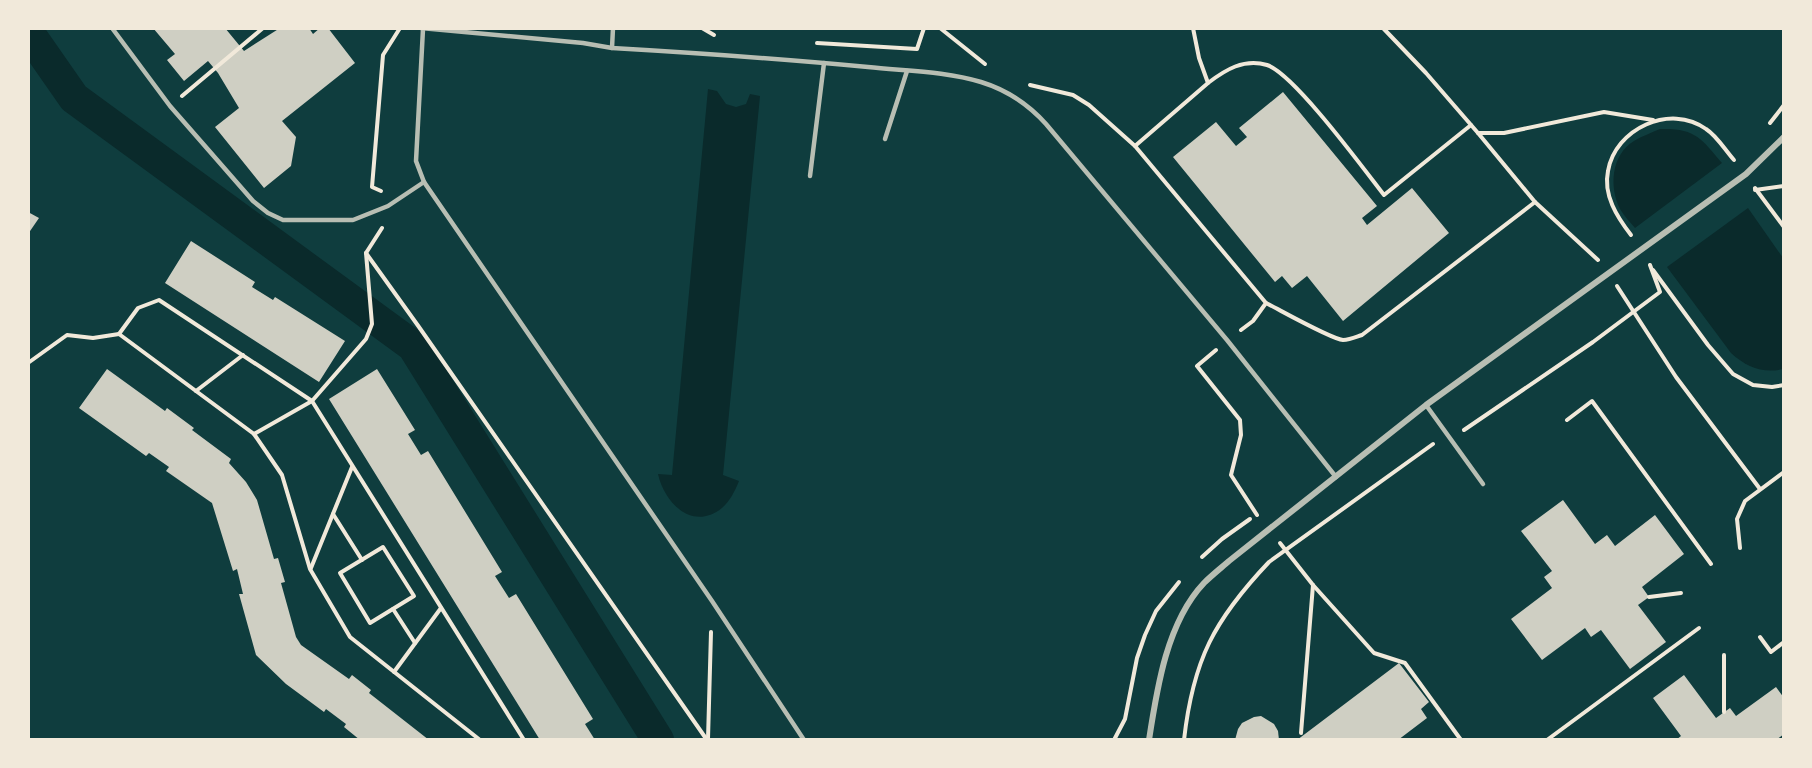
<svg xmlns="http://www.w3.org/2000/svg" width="1812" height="768" viewBox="0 0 1812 768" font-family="Barlow,sans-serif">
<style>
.water{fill:#0a2a2b}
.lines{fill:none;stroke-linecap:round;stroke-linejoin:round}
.canal{stroke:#0a2a2b;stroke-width:32}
.building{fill:#cfcfc3}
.path{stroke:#f1e9da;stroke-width:4}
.service{stroke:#b8beb3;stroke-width:4.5}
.minor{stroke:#b8beb3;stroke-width:6}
</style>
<rect width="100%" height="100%" fill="#0f3d3e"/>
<g class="water">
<path d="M708,89L717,91L726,104L736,107L746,104L750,94L760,96L723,475L739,481C735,491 730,501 722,508C692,532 664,502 658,474L672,475Z"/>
<path d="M1660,129C1695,128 1701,138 1722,163L1635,228C1630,222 1624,216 1620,209C1609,187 1611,155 1634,141C1642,136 1651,133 1660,129Z"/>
<path d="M1748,208L1783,258V369C1764,374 1746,367 1731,353L1667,267Z"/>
</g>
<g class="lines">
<polyline class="canal" points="28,32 74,98 413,346 658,740"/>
</g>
<g class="building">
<polygon points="153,28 225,28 244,51 280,28 309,28 313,34 320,28 328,28 355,63 282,121 296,137 291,166 264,188 215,127 239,108 218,73 208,61 184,81 167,60 175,54"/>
<polygon points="1283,92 1377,206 1362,218 1367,225 1412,188 1449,233 1343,321 1307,276 1292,288 1282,276 1275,282 1173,157 1216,122 1236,146 1247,137 1239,128"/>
<polygon points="28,212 39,218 28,234"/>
<polygon points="191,241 255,282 252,287 273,300 275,297 345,341 319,382 165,283"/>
<polygon points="107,369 165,411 167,408 194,428 192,430 231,459 229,463 246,482 257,500 274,559 278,558 285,582 281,583 296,637 301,645 349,679 352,675 371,690 369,693 429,740 360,740 344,727 346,724 326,709 324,712 286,684 256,655 239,594 243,594 237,569 233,571 212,503 166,471 169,467 149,453 146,456 79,408"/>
<polygon points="377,369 415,430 408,434 421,455 428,451 502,572 495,576 509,598 516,594 593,719 585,724 595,740 540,740 329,399"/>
<polygon points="1563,500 1595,544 1607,535 1615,546 1655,515 1684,554 1642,587 1649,597 1638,605 1666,642 1630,669 1601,630 1591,637 1585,628 1542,660 1511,619 1552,588 1544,577 1552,571 1521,531"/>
<polygon points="1399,663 1429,702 1421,709 1427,718 1398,740 1297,740"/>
<polygon points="1684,675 1716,718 1730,708 1736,716 1776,687 1784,698 1784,734 1776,740 1676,740 1681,736 1653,698"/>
<polygon points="1261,716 1274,724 1278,731 1279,740 1235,740 1238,729 1242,723 1254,717"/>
</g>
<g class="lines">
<g class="path">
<polyline points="702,28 714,35"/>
<polyline points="940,28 985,64"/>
<polyline points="1193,28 1199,58 1208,83 1135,146 1266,303 1253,321 1241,330"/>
<polyline points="1383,28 1426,73 1478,133 1535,202 1598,260"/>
<polyline points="817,43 917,49 924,28"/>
<path d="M1208,83C1225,70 1244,58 1267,65C1294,74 1363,168 1384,195L1471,125"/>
<polyline points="1030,85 1073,95 1089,105 1135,146"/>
<polyline points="182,96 263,28"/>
<polyline points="1770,123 1784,105"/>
<polyline points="1478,133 1504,133 1604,112 1653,120"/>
<polyline points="1755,188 1784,227"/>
<polyline points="1755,190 1784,186"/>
<polyline points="381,191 372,187 383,55 400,28"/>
<path d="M1631,235C1617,217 1603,195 1608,171C1615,129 1670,103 1706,129C1717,136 1725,150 1734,160"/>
<polyline points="366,253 419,327 707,740"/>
<polyline points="1653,270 1708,345 1733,374 1753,385 1772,387 1784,385"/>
<polyline points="1617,286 1676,377 1760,489"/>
<path d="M1266,303C1280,310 1331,339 1343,340C1350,340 1356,337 1362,335L1535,202"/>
<polyline points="1216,350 1197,366 1240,420 1241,435 1231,475 1257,515"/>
<polyline points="28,363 67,335 93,338 119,334"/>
<polyline points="196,391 243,355"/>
<polyline points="1567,420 1592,401 1711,564"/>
<polyline points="1464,430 1593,342 1660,292 1650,265"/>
<polyline points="254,434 312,401 366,339 372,324 366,253 382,228"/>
<polyline points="333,514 362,560"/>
<polyline points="1280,543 1313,585 1374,653 1405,663 1461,740"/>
<polygon points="383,547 414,596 370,623 340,573"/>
<polyline points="1740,548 1737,519 1745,501 1784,472"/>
<polyline points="1202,557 1222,539 1250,519"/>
<polyline points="311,568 352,467"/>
<polyline points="1649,597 1681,593"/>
<polyline points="393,609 415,643"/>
<polyline points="1760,637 1771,652 1784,642"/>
<polyline points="394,672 441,608"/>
<polyline points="1724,712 1724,655"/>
<polyline points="1301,733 1313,585"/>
<polyline points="708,739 711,632"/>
<polyline points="480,740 350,637 310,569 282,475 254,434 119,334 138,308 159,300 312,401 524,740"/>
<polyline points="1114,740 1125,719 1137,658 1145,635 1156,611 1179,582"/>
<path d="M1184,740C1193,660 1214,620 1269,562L1433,444"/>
<polyline points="1547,740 1699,628"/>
</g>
<g class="service">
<polyline points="112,28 170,106 253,201 268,213 283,220 353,220 388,206 424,182"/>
<path d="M421,28L583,43L612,48C698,53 783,59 868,67C905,71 946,71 981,82C1007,90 1028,104 1046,124L1227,340L1336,477"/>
<polyline points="423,29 416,161 424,182 712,601 804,740"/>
<polyline points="612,48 613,28"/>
<polyline points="885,139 907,71"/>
<polyline points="810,176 824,63"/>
<polyline points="1426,405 1483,484"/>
</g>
<path class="minor" d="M1149,740C1157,688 1167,622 1204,583C1212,575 1221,568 1229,561L1426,405L1746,174L1784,137"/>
</g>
<rect width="1812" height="768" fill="none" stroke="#f1e9da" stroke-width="60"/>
</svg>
